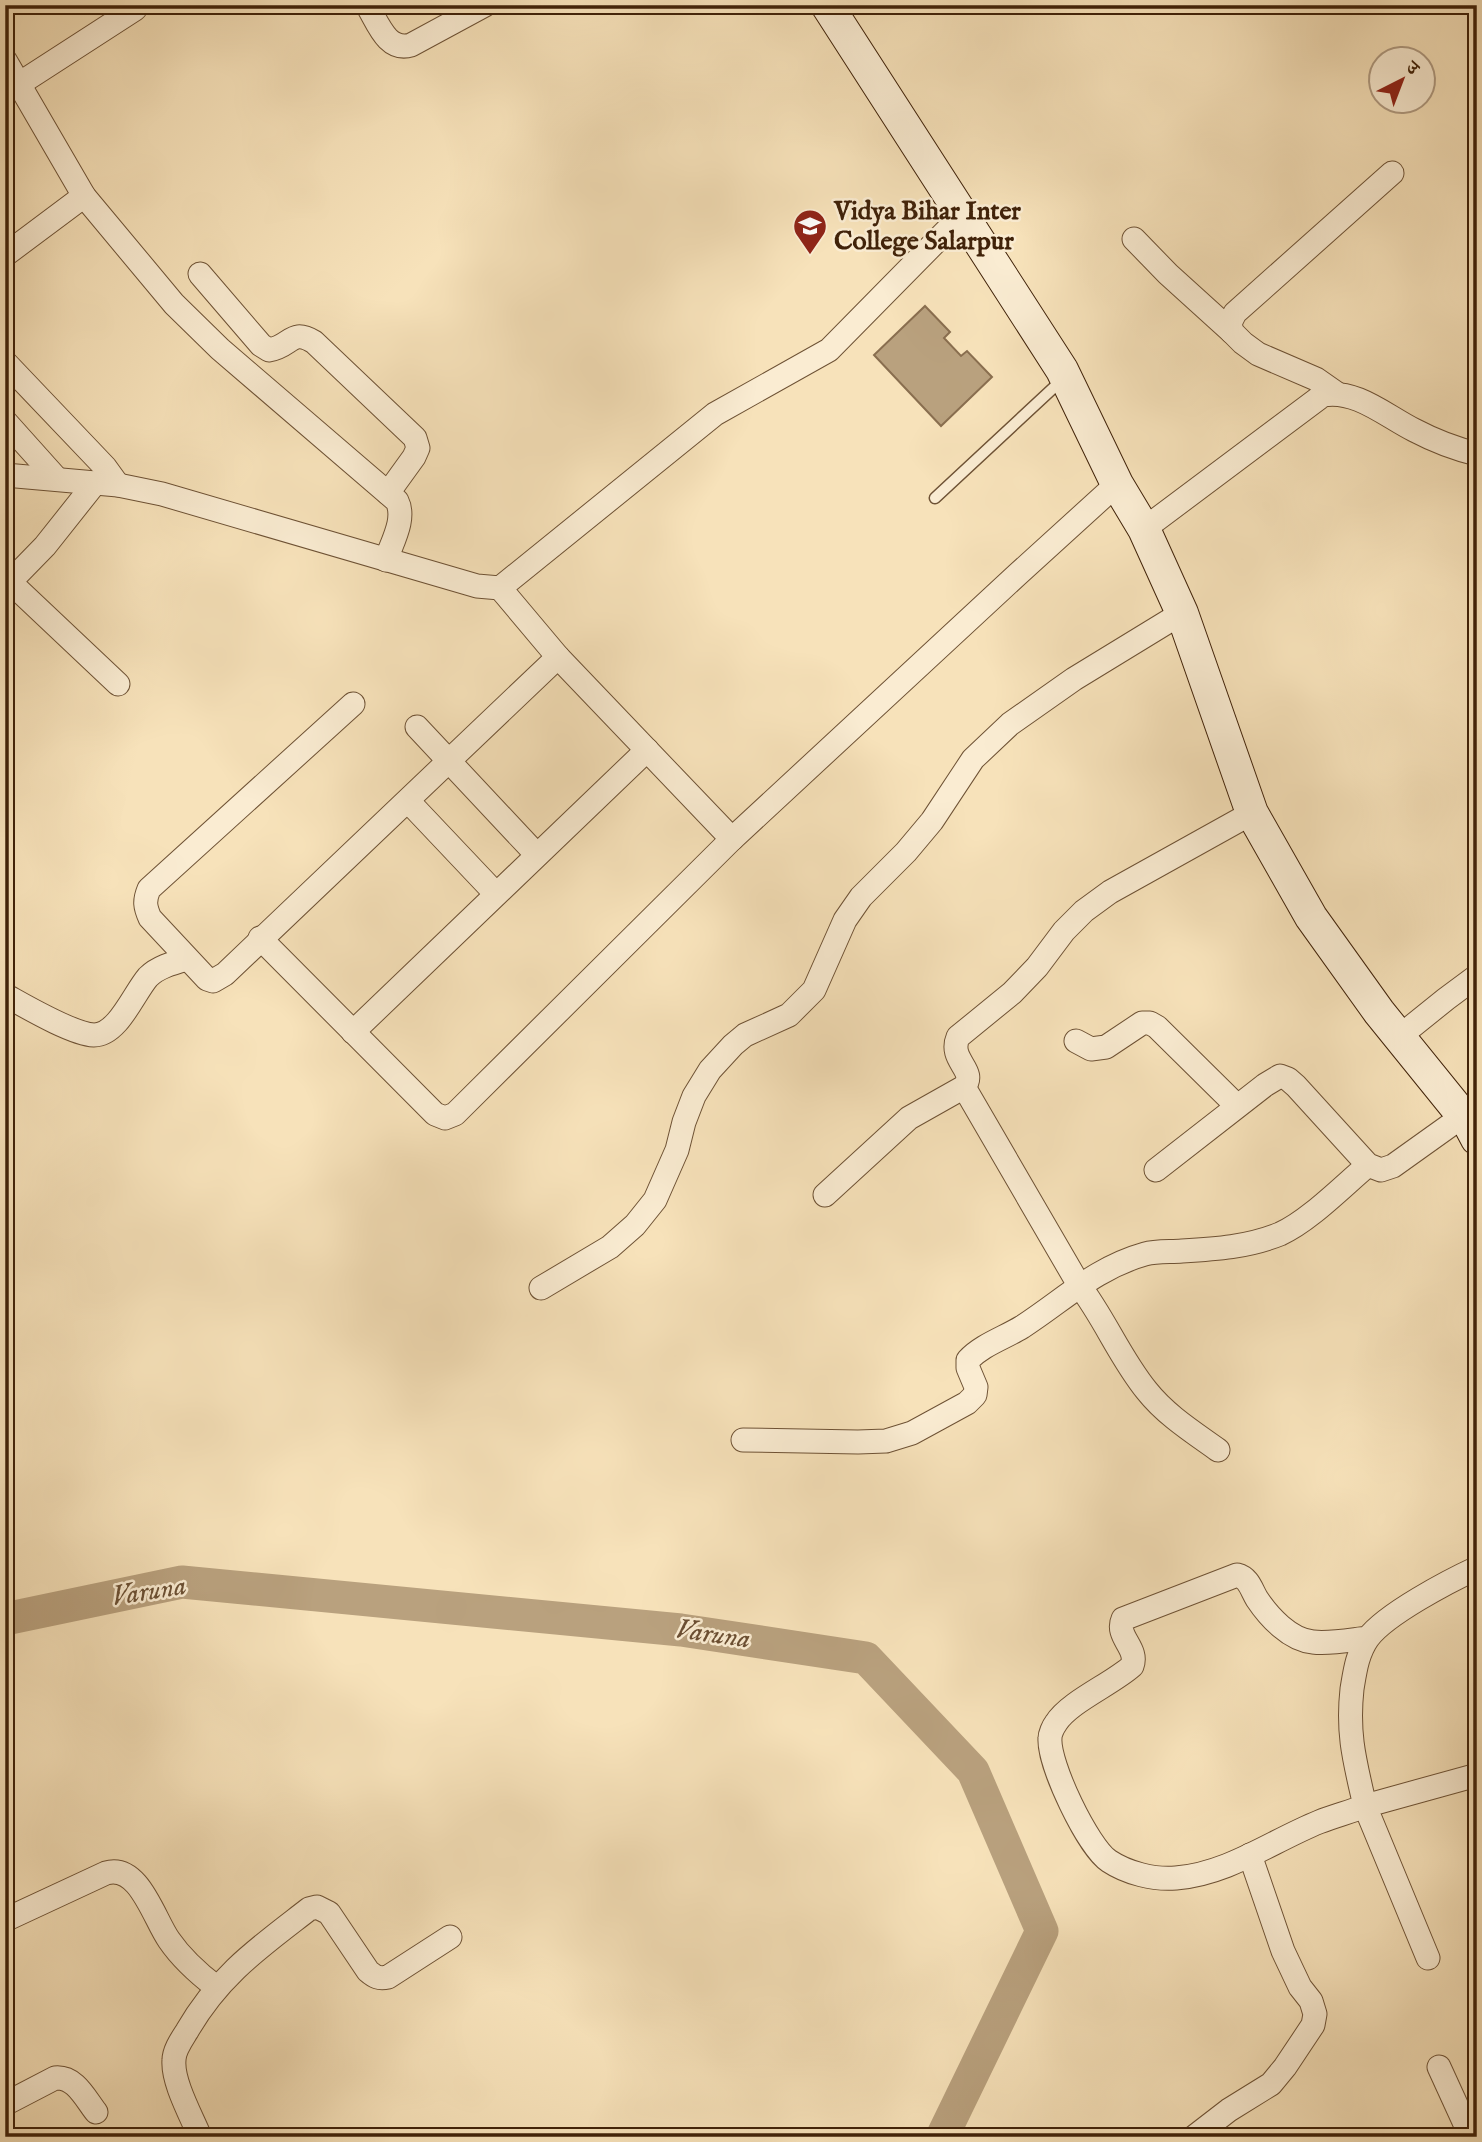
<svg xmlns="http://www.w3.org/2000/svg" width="1482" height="2142" viewBox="0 0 1482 2142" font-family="'IM FELL English','Noto Serif Devanagari',serif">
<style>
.water{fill:#b9a17e;stroke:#896e4f;stroke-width:2}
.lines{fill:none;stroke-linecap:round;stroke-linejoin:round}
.river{stroke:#b9a17e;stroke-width:33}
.lane-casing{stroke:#6e5235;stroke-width:13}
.street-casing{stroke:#6e5235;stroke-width:25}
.secondary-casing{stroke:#402209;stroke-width:34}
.lane{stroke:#faecd2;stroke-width:10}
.street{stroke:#faecd2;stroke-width:23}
.secondary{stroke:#faecd2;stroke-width:32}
.labels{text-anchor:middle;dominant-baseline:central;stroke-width:5;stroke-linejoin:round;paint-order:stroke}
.poi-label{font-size:26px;font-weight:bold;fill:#402209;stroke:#faecd2;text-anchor:start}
.water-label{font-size:28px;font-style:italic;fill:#6a4e32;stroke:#faecd2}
</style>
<rect width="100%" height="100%" fill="#f7e2ba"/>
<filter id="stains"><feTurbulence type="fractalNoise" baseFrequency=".00286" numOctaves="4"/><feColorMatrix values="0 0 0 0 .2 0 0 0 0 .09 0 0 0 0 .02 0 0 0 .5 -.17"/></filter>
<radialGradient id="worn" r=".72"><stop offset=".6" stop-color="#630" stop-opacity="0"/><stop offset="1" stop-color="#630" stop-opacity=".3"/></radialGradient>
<polygon class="water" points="925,306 950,332 944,338 961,356 967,351 992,377 941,426 874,355"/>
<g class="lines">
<polyline class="river" points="5,1619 182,1582 681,1630 866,1658 973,1771 1042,1931 942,2137"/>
<g class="lane-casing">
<polyline id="lane" points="935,498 1063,379"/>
</g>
<g class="street-casing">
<g id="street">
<path d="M367,5C378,23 387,52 411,45L485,5"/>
<path d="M5,60L84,196L174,304L220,349L397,501C406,519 392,542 386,560"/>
<polyline points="19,84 135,9"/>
<polyline points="1134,239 1168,274 1232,332"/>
<polyline points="5,255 84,196"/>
<path d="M200,274L261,345L269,350C292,346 291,328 314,342L415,438L418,448L414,457L388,493"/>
<polyline points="5,362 105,467 118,485"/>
<polyline points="1336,393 1316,379 1258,354 1243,343 1232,332 1230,323 1235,313 1392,173"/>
<polyline points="5,421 57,479"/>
<polyline points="5,475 118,485 162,494 477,586 500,588 715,414 829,350 962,215"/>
<path d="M1144,529L1323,395C1356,389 1386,416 1414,430C1433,440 1456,449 1477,454"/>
<polyline points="10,582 118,684"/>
<polyline points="5,587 45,546 95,483"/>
<polyline points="500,588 558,657 732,839"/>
<path d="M353,704L149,889C144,901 145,907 150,918L207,979L213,981L225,974L558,657"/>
<polyline points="417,727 537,855"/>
<polyline points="408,801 496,894"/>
<polyline points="260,938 435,1114 445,1118 455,1114 732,839 1018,574 1117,484"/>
<path d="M5,995C25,1006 72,1034 94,1035C118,1035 134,993 148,977C158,967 173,963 187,959"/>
<polyline points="353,1032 647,750"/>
<polyline points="1400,1036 1446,999 1477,976"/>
<polyline points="1076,1041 1091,1049 1106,1047 1142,1023 1150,1023 1157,1027 1237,1106"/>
<path d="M964,1087L1079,1285C1105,1319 1120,1358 1147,1391C1166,1415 1193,1432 1218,1450"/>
<polyline points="1156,1170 1265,1085 1280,1076 1288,1079 1296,1086 1368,1165 1381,1170 1393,1166 1463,1116"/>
<path d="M825,1195L909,1118L964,1087C978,1070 948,1061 958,1037L1012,993L1037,967L1064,931L1084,911L1110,892L1252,813"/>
<polyline points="541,1288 610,1247 635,1225 655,1200 677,1150 684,1122 694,1096 710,1070 733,1045 745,1035 789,1015 814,990 845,920 861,897 906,852 932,821 973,759 1010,724 1074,679 1182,613"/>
<path d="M743,1440L858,1442L886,1441L912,1433L967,1403L975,1395L976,1387L968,1368V1360C982,1345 1004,1338 1022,1327C1064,1300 1095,1268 1145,1254C1156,1251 1170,1252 1182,1251C1216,1249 1248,1247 1280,1234C1309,1221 1343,1186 1368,1165"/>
<path d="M1368,1638C1350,1640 1330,1644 1313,1642C1290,1640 1269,1617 1257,1599C1251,1589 1249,1578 1237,1575L1123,1619C1115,1637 1139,1648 1132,1666C1112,1684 1069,1702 1056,1723C1053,1727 1050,1734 1050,1738C1048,1764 1088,1847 1109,1861C1127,1873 1154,1880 1176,1878C1228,1874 1272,1841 1319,1822C1334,1816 1350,1812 1365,1806C1355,1762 1347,1735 1352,1689C1355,1671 1357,1654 1368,1638C1386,1614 1449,1581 1477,1568"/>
<path d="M5,1920L106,1873C139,1863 154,1919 169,1940C182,1959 199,1974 216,1987"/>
<polyline points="1428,1958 1365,1806 1477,1775"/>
<polyline points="1439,2067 1471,2137"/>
<path d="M5,2104L55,2078C75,2076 85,2098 96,2112"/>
<path d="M200,2137C192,2117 172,2082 174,2060C174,2050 182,2039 187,2031C219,1975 260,1947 309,1909L317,1907L329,1913L368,1971C375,1977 379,1979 388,1977L450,1937"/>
<polyline points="1194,2137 1229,2110 1271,2084 1285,2067 1313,2025 1315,2014 1311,2001 1300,1987 1283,1951 1250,1855"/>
</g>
</g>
<g class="secondary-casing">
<polyline id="secondary" points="827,5 1062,370 1117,484 1144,529 1182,613 1252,813 1311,917 1379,1012 1468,1122 1477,1139"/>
</g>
<use href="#lane" class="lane"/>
<use href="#street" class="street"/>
<use href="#secondary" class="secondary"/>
</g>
<defs>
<g id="university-pin" transform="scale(1.75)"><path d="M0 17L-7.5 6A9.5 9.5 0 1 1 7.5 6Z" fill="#8f2418" stroke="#faecd2"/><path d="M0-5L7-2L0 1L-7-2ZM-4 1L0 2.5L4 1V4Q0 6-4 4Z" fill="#fff"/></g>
</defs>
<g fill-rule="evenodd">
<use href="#university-pin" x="810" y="226"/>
</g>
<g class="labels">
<g class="poi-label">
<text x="834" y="211">Vidya Bihar Inter<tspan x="834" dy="30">College Salarpur</tspan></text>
</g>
<g class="water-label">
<text transform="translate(149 1592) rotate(-9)">Varuna</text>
<text transform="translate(713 1635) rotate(8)">Varuna</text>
</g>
</g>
<rect width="1482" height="2142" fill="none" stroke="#f7e2ba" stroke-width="28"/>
<rect x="7" y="7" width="1468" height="2128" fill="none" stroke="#402209" stroke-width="3.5"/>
<rect x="14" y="14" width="1454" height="2114" fill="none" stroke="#402209" stroke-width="2"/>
<g transform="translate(1402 80) rotate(42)"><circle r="33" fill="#faecd2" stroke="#b09b82" stroke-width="2"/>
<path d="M0-5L12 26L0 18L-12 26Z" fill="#8f2418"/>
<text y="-10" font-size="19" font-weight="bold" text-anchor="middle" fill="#402209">उ</text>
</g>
<rect width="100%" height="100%" filter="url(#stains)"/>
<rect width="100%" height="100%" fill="url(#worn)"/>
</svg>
